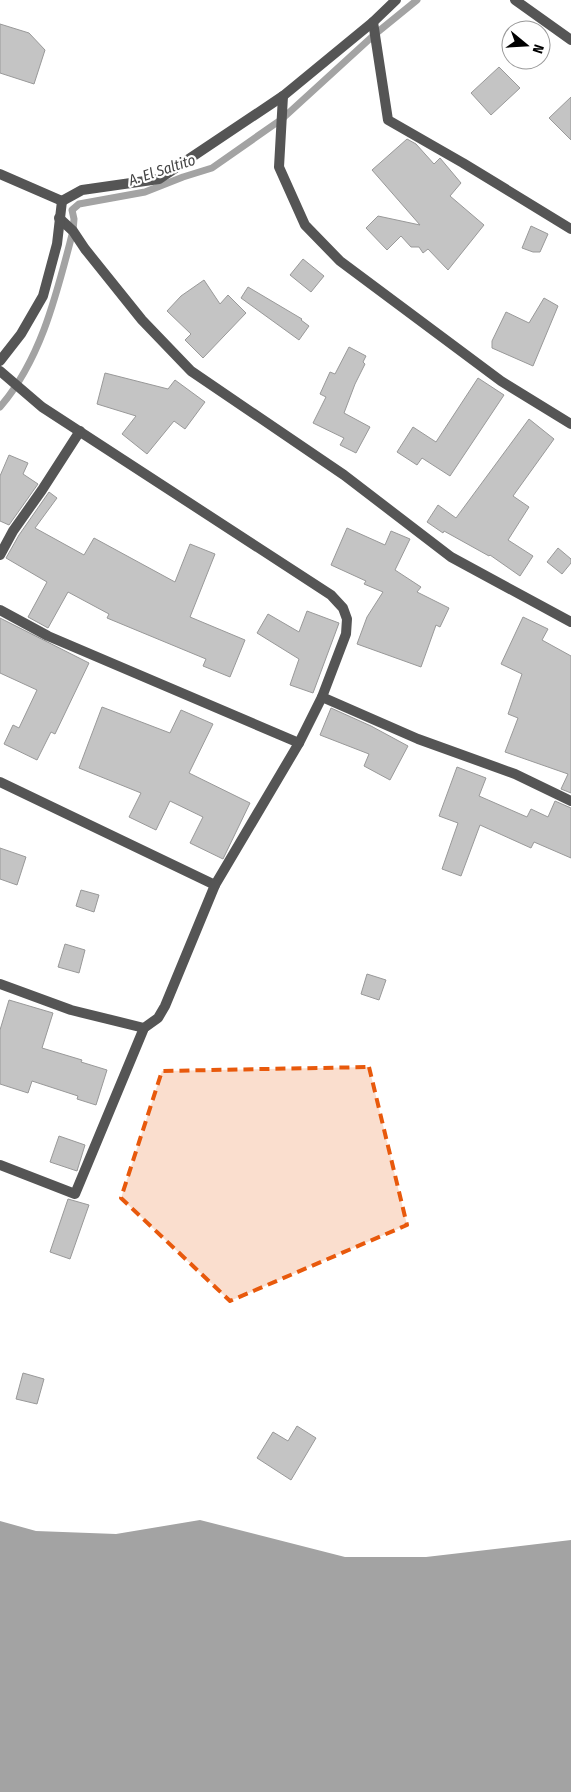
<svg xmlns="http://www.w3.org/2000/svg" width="571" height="1792" viewBox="0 0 571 1792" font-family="'Fira Sans Condensed',sans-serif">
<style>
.water{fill:#a3a3a3}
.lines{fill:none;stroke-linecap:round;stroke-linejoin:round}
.stream{stroke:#a3a3a3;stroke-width:7}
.building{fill:#c4c4c4;stroke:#999}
.minor{stroke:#555;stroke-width:10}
.marked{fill:#e8590c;fill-opacity:0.2;stroke:#e8590c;stroke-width:4;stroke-dasharray:10 6;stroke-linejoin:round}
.labels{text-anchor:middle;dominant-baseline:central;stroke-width:4.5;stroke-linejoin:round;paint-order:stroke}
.water-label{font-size:15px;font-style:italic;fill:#444;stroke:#fff}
</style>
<rect width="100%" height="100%" fill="#fff"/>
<polygon class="water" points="200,1520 345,1557 426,1557 571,1540 571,1792 0,1792 0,1521 36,1531 116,1534"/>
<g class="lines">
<path class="stream" d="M0,407C42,358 57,292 73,231L74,219L72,210L79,204L145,192L183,177L212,168L282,119L374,35L417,0"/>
</g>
<g class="building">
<polygon points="0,24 29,33 45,50 34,84 0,73"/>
<polygon points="499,67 520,88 491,115 471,93"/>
<polygon points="571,97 571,140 549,118"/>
<polygon points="407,139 416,144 434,164 440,158 461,183 450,196 484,225 448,270 428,249 423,253 419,247 411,247 401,236 387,250 366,228 378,216 420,225 372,170"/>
<polygon points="531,226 548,234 540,252 533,252 522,248"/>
<polygon points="303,259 324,276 311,292 290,275"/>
<polygon points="204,280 220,304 228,295 246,313 203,358 185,340 191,334 167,311 181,296"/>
<polygon points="248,287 302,319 301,320 309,326 299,340 241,298"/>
<polygon points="544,298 558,306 533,366 492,348 492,341 506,312 529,323"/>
<polygon points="349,347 366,356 363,362 365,364 355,384 344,413 370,427 356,453 340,445 344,438 313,423 326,397 320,394 330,372 335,374"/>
<polygon points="105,373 168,389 175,380 205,402 185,429 174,421 147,454 122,434 136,416 97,404"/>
<polygon points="478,378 504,395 450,476 422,458 417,465 397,452 413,427 436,442"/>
<polygon points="529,419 554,439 513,496 529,507 508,540 533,556 520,576 490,555 489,556 444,531 443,533 427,522 438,505 456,518"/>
<polygon points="9,455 28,463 23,474 38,484 9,525 0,521 0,476"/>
<polygon points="49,492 57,498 35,528 84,555 94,538 175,582 190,544 215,554 190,617 245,640 230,677 203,666 206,659 107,618 109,614 68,592 48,628 28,617 47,582 6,558 19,535"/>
<polygon points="347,528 385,545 391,531 410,539 395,570 421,587 417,592 449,608 440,627 436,625 421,667 357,644 367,617 383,592 364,584 366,581 331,565"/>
<polygon points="558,548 571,559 571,563 562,574 547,562"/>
<polygon points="307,611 339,623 313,693 290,685 299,659 257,633 268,614 299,632"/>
<polygon points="523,617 548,629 542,640 571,656 571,793 561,789 568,774 505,752 518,718 508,714 522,674 501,664"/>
<polygon points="0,618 89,663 55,734 51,732 37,760 4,744 13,725 19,728 37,690 0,673"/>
<polygon points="102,707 170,733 181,710 213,724 189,773 250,803 223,859 190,843 203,817 170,801 156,830 129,817 141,793 79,768"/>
<polygon points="331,708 371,726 408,746 390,780 364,766 369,754 320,735"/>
<polygon points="457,767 486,778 479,796 527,817 531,809 548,817 555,801 571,808 571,858 534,842 531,848 480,825 461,876 442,869 458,823 439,816"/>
<polygon points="0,848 26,857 17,885 0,879"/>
<polygon points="81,890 99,895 94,912 76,906"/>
<polygon points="65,944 85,950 79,973 58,967"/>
<polygon points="367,974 386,980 379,1000 361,994"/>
<polygon points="9,1000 53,1013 42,1048 82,1060 81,1062 107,1070 96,1105 77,1099 78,1096 32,1081 28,1093 0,1084 0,1030"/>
<polygon points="59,1136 85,1145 77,1171 50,1162"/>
<polygon points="68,1199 89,1205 70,1259 50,1252"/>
<polygon points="23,1373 44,1379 37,1404 16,1399"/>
<polygon points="297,1426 316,1438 291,1480 257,1458 273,1432 288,1441"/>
</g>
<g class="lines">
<g class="minor">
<polyline points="515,0 571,40"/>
<polyline points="373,22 388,120 463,163 571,229"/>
<polyline points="283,96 279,167 305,225 340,261 501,381 571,424"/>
<polyline points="0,174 62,201"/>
<polyline points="62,201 82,190 159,179 283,96 373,22 396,0"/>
<polyline points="59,218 73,231 85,249 142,320 191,371 344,475 451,557 571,622"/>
<polyline points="0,361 21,334 43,296 57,244 62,201"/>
<polyline points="0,371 42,407 331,595 343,608 347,619 346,634 322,697 299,743 215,885 165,1006 158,1018 144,1028 75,1194 0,1165"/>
<polyline points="0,555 13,531 42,490 80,431"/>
<polyline points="0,610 48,636 299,743"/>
<polyline points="322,697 418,739 515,774 571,801"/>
<polyline points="0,782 215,885"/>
<polyline points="0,984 71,1010 144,1028"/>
</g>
</g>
<path class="marked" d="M369,1067L407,1225L230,1301L121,1198L162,1071Z"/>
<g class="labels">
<g class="water-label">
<text transform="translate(162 170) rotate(-18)">A. El Saltito</text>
</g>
</g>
<g transform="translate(526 45) rotate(108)"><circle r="24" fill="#ffffff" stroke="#999999"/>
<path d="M0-4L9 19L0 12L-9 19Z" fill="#000000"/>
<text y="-8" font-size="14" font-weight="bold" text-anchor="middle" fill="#000000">N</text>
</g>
</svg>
